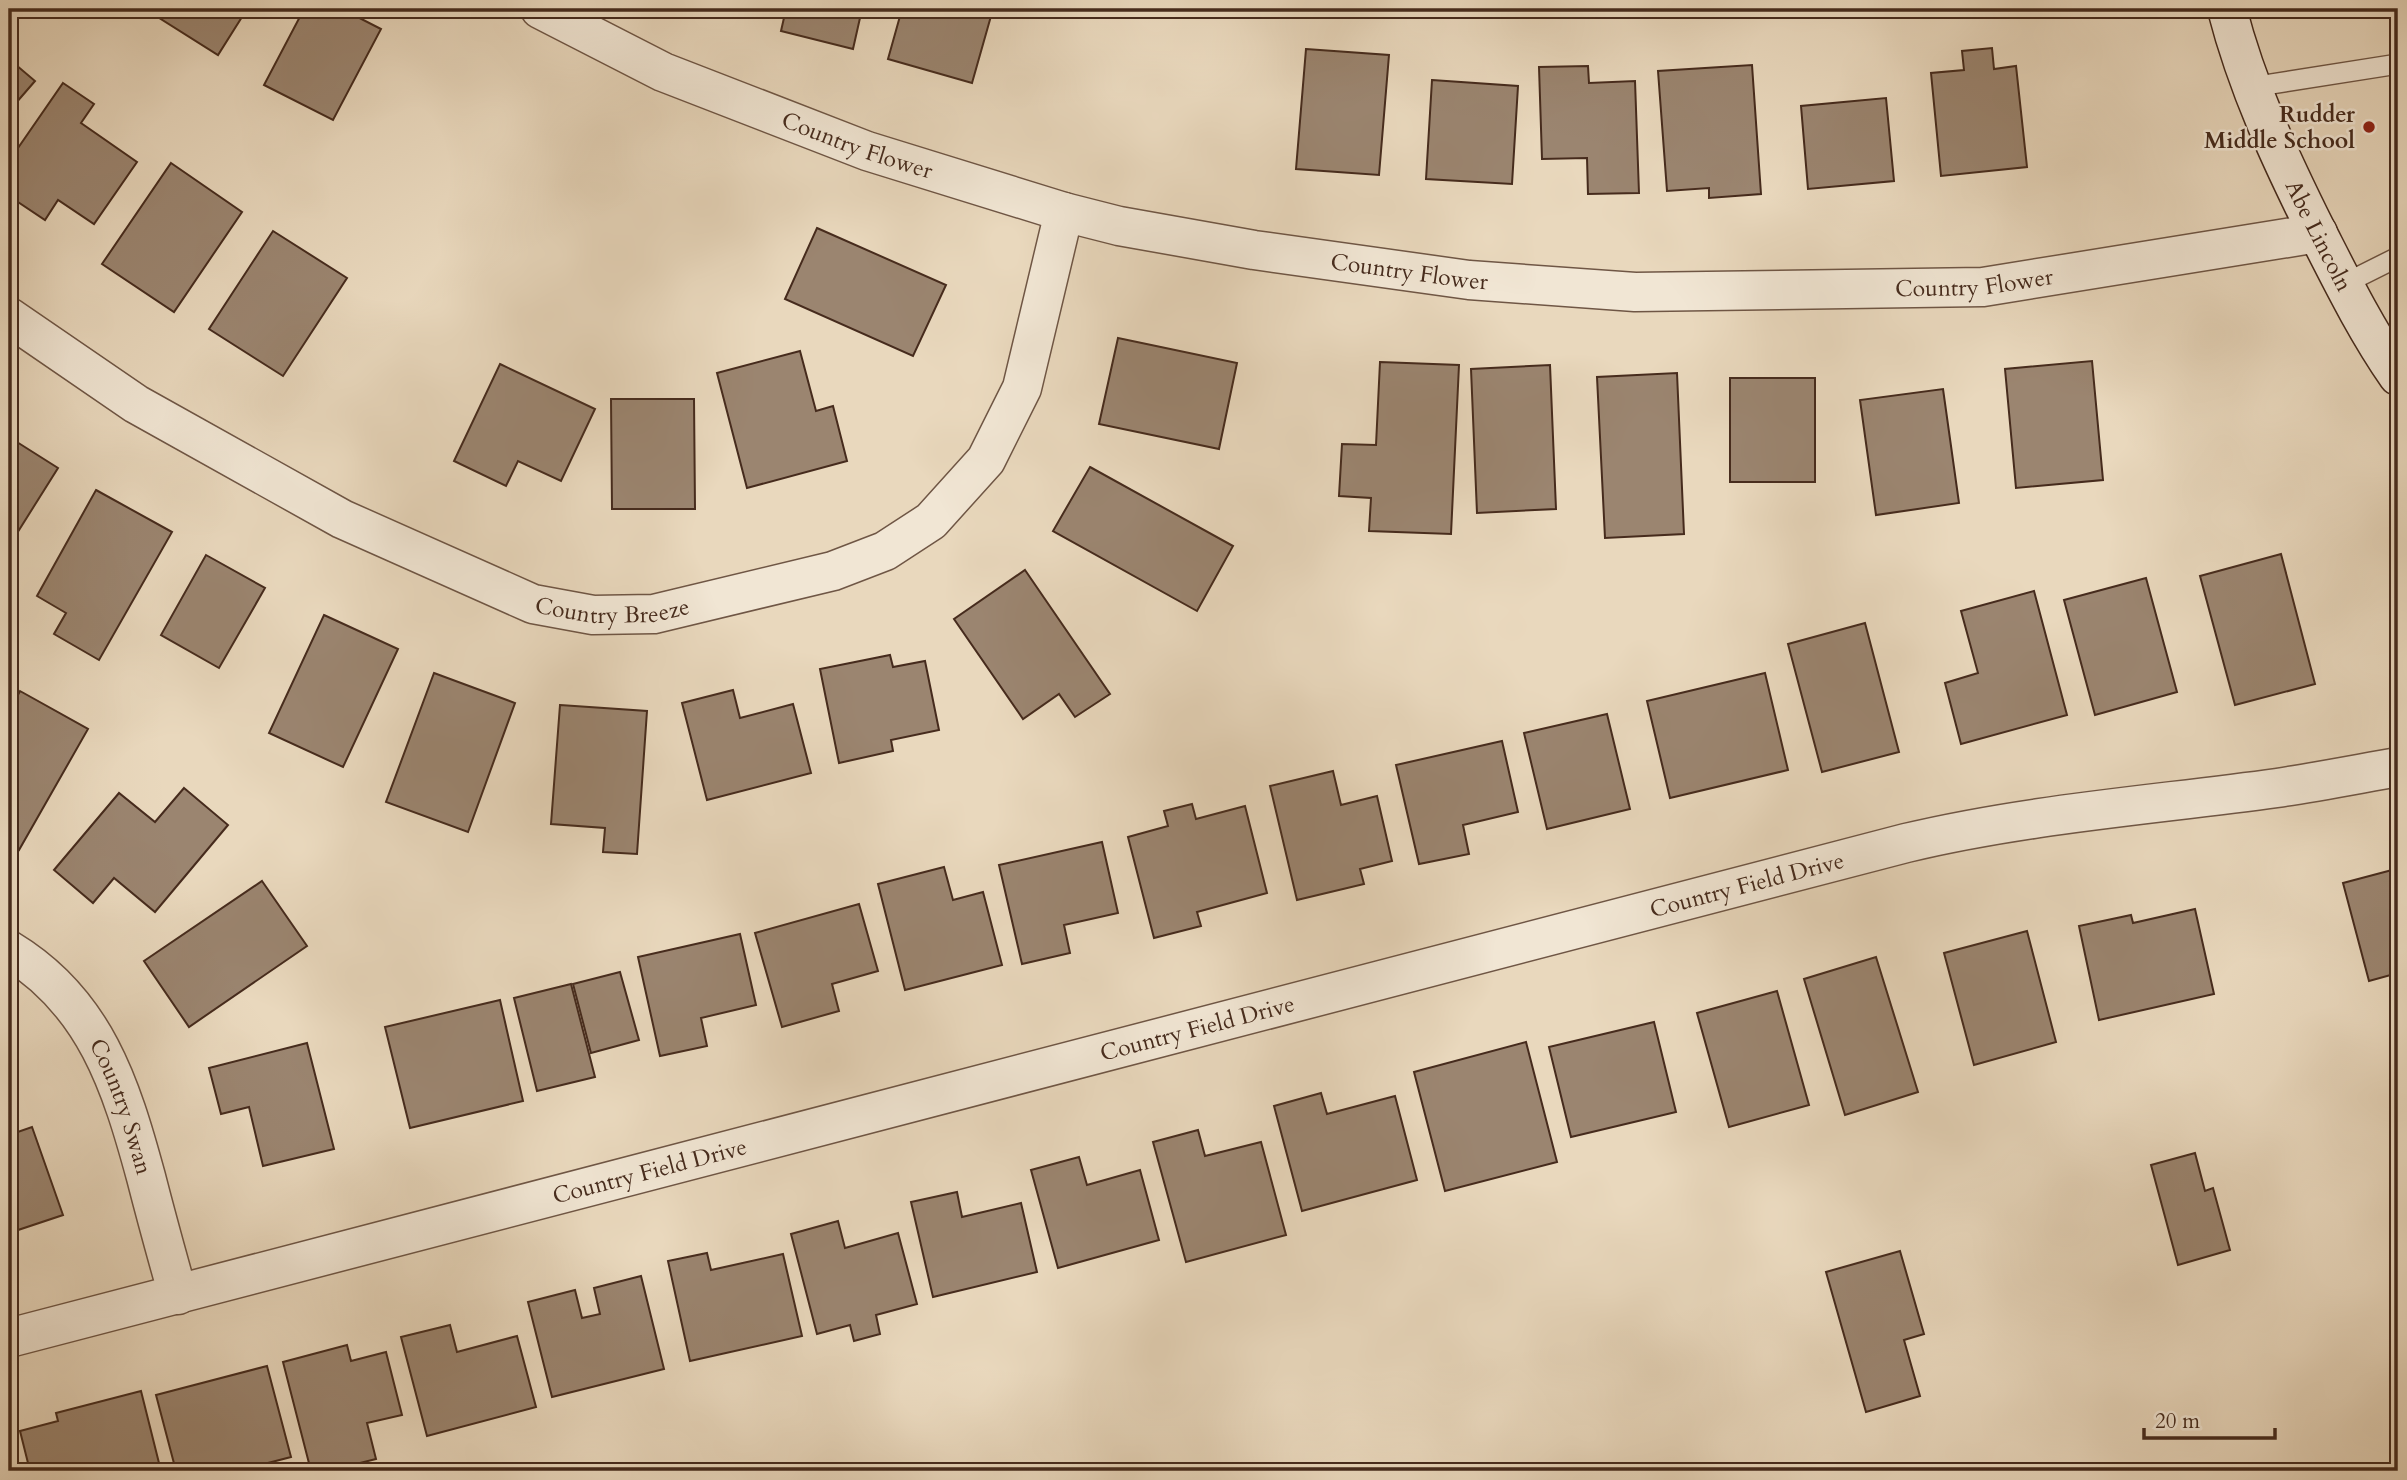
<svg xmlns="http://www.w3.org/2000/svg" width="2407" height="1480" viewBox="0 0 2407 1480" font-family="Cardo,serif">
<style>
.building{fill:#9b8570;stroke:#462b1d;stroke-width:2}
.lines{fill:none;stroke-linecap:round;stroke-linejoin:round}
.lane-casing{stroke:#6f5645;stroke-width:22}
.street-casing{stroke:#6f5645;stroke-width:41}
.secondary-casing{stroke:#462b1d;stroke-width:41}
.lane{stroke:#f1e6d4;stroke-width:19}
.street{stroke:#f1e6d4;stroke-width:38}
.secondary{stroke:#f1e6d4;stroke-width:38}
.poi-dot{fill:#8f2418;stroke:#f1e6d4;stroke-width:2.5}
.labels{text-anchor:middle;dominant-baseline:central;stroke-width:5;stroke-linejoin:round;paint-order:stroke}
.poi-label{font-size:23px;font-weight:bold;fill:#462b1d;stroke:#f1e6d4;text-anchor:end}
.street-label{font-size:23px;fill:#462b1d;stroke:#f1e6d4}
</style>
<rect width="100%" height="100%" fill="#e9d8bd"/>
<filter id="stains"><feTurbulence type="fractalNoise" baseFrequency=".00286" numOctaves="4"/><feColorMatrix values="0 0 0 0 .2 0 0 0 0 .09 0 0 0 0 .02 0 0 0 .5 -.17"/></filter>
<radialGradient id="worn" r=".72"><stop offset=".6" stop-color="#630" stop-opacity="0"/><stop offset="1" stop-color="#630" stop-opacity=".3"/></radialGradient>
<g class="building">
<polygon points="145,9 247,9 218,55"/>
<polygon points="304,9 342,9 381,29 333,120 264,85"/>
<polygon points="786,9 862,9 853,49 781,31"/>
<polygon points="902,9 993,9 972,83 888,59"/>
<polygon points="1992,48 1994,69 2016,66 2027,167 1941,176 1931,73 1964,70 1962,51"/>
<polygon points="1306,49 1389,55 1379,175 1296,169"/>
<polygon points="9,59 35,81 9,111"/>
<polygon points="1752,65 1761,194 1709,198 1709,188 1667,191 1658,71"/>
<polygon points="1588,66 1589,83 1635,81 1639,193 1588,194 1587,158 1542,159 1539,67"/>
<polygon points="1432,80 1518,86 1512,184 1426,179"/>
<polygon points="63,83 94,104 81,123 137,162 94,224 58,200 45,220 9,196 9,161"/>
<polygon points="1886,98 1894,181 1808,189 1801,106"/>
<polygon points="171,163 242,212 174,312 102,264"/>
<polygon points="817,228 946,285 913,356 785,299"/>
<polygon points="273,231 347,278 283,376 209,329"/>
<polygon points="1118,338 1237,363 1219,449 1099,424"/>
<polygon points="800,351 816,411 833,406 847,461 747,488 717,373"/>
<polygon points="2092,361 2103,480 2016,488 2005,369"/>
<polygon points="1380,362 1459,365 1451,534 1369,531 1371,498 1339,496 1342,444 1376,445"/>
<polygon points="500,364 595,409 561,481 518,461 506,486 454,461"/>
<polygon points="1550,365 1556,509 1477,513 1471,369"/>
<polygon points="1677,373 1684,534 1605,538 1597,377"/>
<rect x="1730" y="378" width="85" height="104"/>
<polygon points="1943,389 1959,503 1876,515 1860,400"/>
<polygon points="611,399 694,399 695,509 612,509"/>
<polygon points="9,437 58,468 9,546"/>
<polygon points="1090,467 1233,546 1197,611 1053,531"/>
<polygon points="96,490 172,532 99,660 54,634 66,613 37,596"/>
<polygon points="2281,554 2315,684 2235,705 2200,576"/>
<polygon points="206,555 265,588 219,668 161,635"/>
<polygon points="1025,570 1110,694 1075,717 1059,694 1023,719 954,619"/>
<polygon points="2146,578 2177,692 2095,715 2064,600"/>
<polygon points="2034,591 2067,715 1961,744 1945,683 1978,673 1961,611"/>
<polygon points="324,615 398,649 343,767 269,733"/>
<polygon points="1865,623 1899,752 1822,772 1788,644"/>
<polygon points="890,655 893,667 925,661 939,730 891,740 893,751 839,763 820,669"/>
<polygon points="434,673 515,703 468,832 386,802"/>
<polygon points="1765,673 1788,770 1670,798 1647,701"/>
<polygon points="733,690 740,718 793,704 811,773 707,800 682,703"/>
<polygon points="20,691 88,729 19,850 9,844 9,712"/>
<polygon points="560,705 647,711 637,854 603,852 605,828 551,824"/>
<polygon points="1607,714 1630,809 1547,829 1524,733"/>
<polygon points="1502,741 1518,812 1463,825 1469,854 1419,864 1396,765"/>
<polygon points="1333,771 1341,805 1377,796 1392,861 1360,869 1364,884 1297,900 1270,786"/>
<polygon points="184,788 228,825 155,912 114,878 93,903 54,870 119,793 155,822"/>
<polygon points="1192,804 1196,819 1245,806 1267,893 1197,912 1201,926 1154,938 1128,837 1168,826 1164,811"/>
<polygon points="1102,842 1118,913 1064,925 1070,953 1022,964 999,865"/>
<polygon points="944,867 953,900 983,892 1002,965 905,990 878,884"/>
<polygon points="2392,870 2398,893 2398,973 2369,981 2343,883"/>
<polygon points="262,881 307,946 189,1027 144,961"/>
<polygon points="859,904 878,971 832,984 839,1011 782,1027 755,933"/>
<polygon points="2195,909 2214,994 2099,1020 2079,926 2131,915 2133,923"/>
<polygon points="2027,931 2056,1042 1974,1065 1944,953"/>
<polygon points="740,934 756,1005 701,1018 707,1046 660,1056 638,957"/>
<polygon points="1876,957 1918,1092 1845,1115 1804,979"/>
<polygon points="620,972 639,1040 591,1053 573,984"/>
<polygon points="571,984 595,1077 537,1091 514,998"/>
<polygon points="1777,991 1809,1105 1729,1127 1697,1013"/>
<polygon points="500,1000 523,1101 410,1128 385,1027"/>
<polygon points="1654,1022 1676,1112 1571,1137 1549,1047"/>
<polygon points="1526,1042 1557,1162 1445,1191 1414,1072"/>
<polygon points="307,1043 334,1149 263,1166 249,1107 221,1114 209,1068"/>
<polygon points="1321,1093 1327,1114 1395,1096 1417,1180 1302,1211 1274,1106"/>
<polygon points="32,1127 63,1215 9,1233 9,1135"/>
<polygon points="1198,1130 1205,1156 1261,1142 1286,1235 1186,1262 1153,1142"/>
<polygon points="2195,1153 2205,1191 2213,1188 2230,1250 2178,1265 2151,1165"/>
<polygon points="1079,1157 1087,1185 1140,1170 1159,1240 1058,1268 1031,1170"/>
<polygon points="957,1192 962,1217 1021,1203 1037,1272 933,1297 911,1202"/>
<polygon points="838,1221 845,1248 898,1233 917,1304 876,1315 880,1334 854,1341 850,1325 817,1334 791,1234"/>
<polygon points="1900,1251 1924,1334 1904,1340 1920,1396 1866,1412 1826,1272"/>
<polygon points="707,1253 711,1270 783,1254 802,1336 690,1361 668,1261"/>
<polygon points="641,1276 664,1369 552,1397 528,1302 575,1290 582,1318 600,1314 594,1288"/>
<polygon points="450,1325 457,1352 517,1336 536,1407 427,1436 401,1337"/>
<polygon points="347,1345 351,1361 386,1352 402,1415 367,1423 376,1459 328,1471 311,1471 283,1362"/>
<polygon points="267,1366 291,1457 237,1471 176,1471 156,1395"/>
<polygon points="141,1391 161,1471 30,1471 20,1431 58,1421 56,1413"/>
</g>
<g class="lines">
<g class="lane-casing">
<g id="lane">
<polyline points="2252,87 2398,64"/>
<polyline points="2342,285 2398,257"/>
</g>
</g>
<g class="street-casing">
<g id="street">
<path id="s1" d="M540,9L663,72L867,151L1064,212L1119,226L1254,250L1469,280L1635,292L1983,287L2318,233"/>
<path id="s2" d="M9,317L136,404L342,519L533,604L593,615L654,614L833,571L885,551L931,521L986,460L1022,388L1064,212"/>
<path id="s3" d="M9,950C95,1002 121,1085 146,1177C156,1216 167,1256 178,1295"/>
<path id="s4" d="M9,1338L1906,843C2028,814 2153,805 2277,788C2317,782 2358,774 2398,767"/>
</g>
</g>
<g class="secondary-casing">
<g id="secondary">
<path id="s5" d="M2227,9C2247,87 2281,160 2317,232C2342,281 2366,330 2398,376"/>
</g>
</g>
<use href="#lane" class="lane"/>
<use href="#street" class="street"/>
<use href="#secondary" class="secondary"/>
</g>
<circle class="poi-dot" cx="2369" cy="127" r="7"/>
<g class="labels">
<g class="poi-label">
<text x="2355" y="114">Rudder<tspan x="2355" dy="26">Middle School</tspan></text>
</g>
<g class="street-label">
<text stroke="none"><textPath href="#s1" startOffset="346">Country Flower</textPath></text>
<text stroke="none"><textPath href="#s5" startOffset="245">Abe Lincoln</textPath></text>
<text stroke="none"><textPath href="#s1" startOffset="914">Country Flower</textPath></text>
<text stroke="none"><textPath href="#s1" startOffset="1480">Country Flower</textPath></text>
<text stroke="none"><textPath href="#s2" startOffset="679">Country Breeze</textPath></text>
<text stroke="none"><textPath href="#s4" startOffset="1796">Country Field Drive</textPath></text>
<text stroke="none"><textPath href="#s4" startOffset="1228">Country Field Drive</textPath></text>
<text stroke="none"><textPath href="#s3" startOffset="198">Country Swan</textPath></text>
<text stroke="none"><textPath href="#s4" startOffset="662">Country Field Drive</textPath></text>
</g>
</g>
<rect width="2407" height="1480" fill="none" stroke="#e9d8bd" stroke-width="35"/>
<rect x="10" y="10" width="2386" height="1459" fill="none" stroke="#462b1d" stroke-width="3.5"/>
<rect x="18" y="18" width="2372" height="1445" fill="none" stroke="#462b1d" stroke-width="2"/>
<path d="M2144 1428v10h131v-10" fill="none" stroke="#462b1d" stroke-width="3.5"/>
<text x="2155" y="1428" font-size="21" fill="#462b1d" stroke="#f1e6d4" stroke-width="5" paint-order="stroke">20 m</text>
<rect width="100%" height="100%" filter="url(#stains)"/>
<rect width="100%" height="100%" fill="url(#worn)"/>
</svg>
